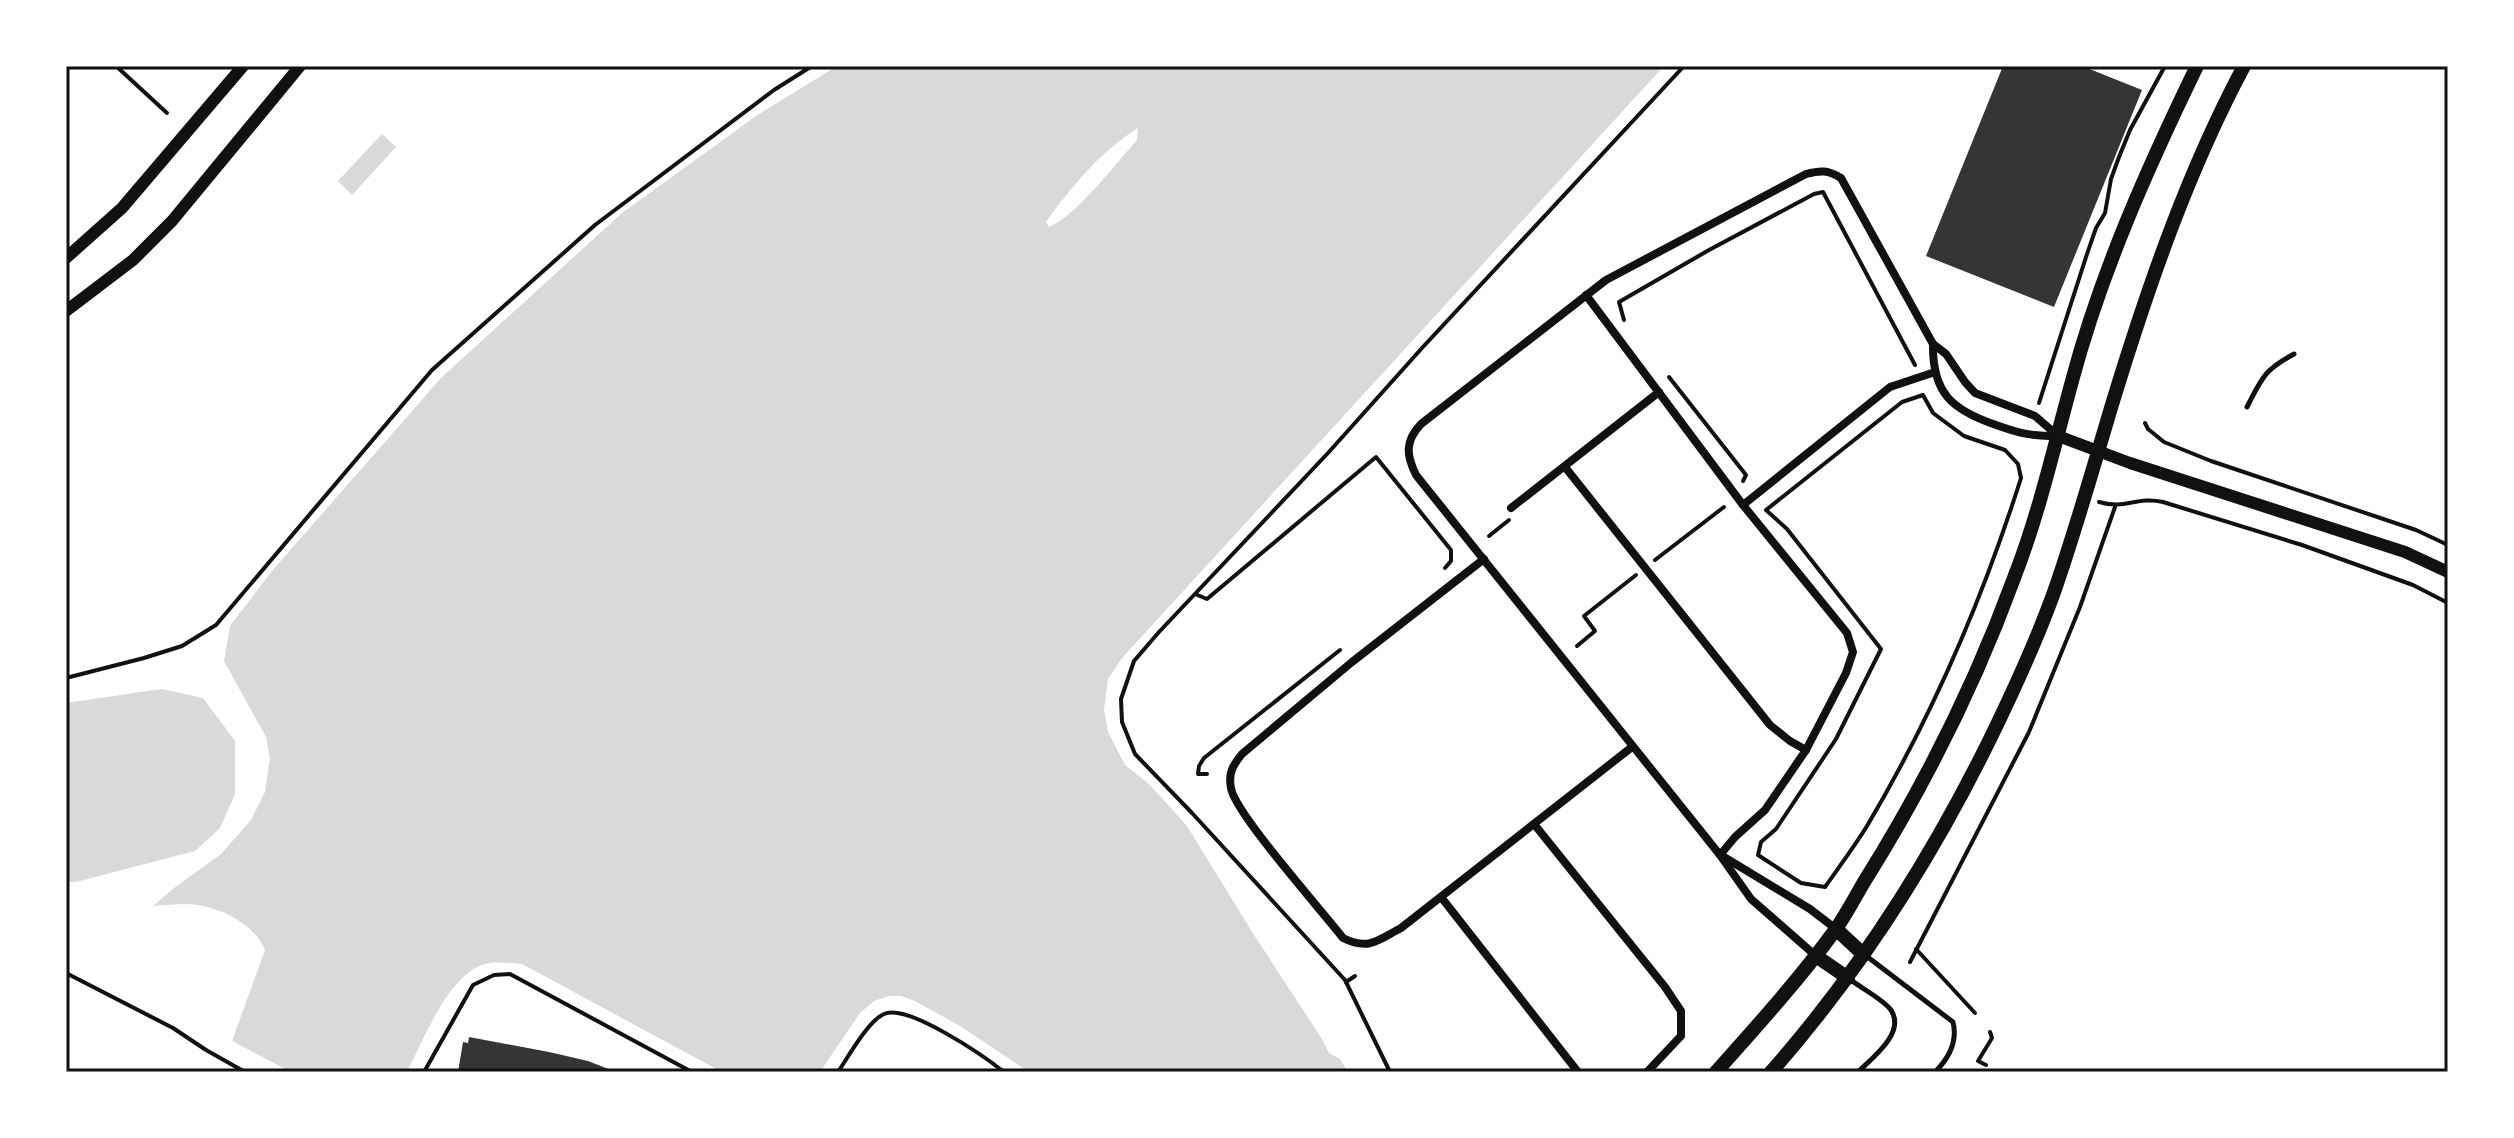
<svg xmlns="http://www.w3.org/2000/svg" width="2514" height="1138" viewBox="0 0 2514 1138" font-family="Signika,sans-serif">
<style>
.water{fill:#d9d9d9;fill-rule:evenodd}
.building{fill:#353535}
.lines{fill:none;stroke-linecap:round;stroke-linejoin:round}
.path{stroke:#111;stroke-width:4}
.service{stroke:#111;stroke-width:5}
.minor{stroke:#111;stroke-width:8}
.tertiary{stroke:#111;stroke-width:12}
.secondary{stroke:#111;stroke-width:14}
.neatline{fill:none;stroke:#111;stroke-width:3}
</style>
<rect width="100%" height="100%" fill="#fff"/>
<g class="water">
<path d="M837,66H1664L1122,658L1108,679L1104,710L1108,732L1125,765L1149,784L1187,826L1254,935L1322,1039L1329,1053L1340,1059L1348,1072H1029L960,1026L915,1001L901,996H889L874,1001L860,1013L820,1072H722L522,964C509,963 497,961 485,964C449,973 423,1041 407,1072H291L232,1041L265,950C254,922 214,904 185,904C174,904 163,905 153,906L174,888L221,854L251,820L265,792L270,758L266,737L224,661L230,626L272,571L441,378L622,213L756,116ZM1138,128L1137,140C1117,162 1075,217 1049,227L1046,222C1072,186 1100,152 1138,128Z"/>
<polygon points="382,134 396,147 352,195 338,181"/>
<polygon points="161,689 203,698 235,741 235,794 220,828 195,851 76,882 66,882 66,703"/>
</g>
<g class="building">
<polygon points="2003,66 2082,66 2142,90 2054,307 1926,256"/>
<polygon points="469,1037 549,1052 588,1061 616,1072 458,1072 463,1042 468,1043"/>
</g>
<g class="lines">
<g class="path">
<polyline points="116,66 167,113"/>
<polyline points="1624,320 1619,302 1709,250 1814,194 1823,192 1915,365"/>
<polyline points="1669,377 1746,475 1743,481"/>
<path d="M1923,395L1933,413L1964,436L2005,450L2018,464L2021,478C1983,598 1931,718 1867,826C1854,847 1839,867 1825,887L1801,883L1758,855L1761,842L1776,829L1836,739L1881,649L1787,529L1766,510L1902,402Z"/>
<polyline points="2039,403 2087,254 2096,228 2105,213 2111,179 2119,157 2130,130 2165,66"/>
<polyline points="2145,423 2148,429 2164,442 2211,461 2416,530 2448,545"/>
<path d="M2099,502C2126,510 2136,496 2163,502L2302,545L2413,585L2448,603"/>
<polyline points="1489,536 1509,520"/>
<polyline points="1655,560 1724,507"/>
<polyline points="1195,594 1207,599 1376,457 1451,550 1451,561 1445,568"/>
<polyline points="1577,646 1595,631 1584,616 1636,575"/>
<polyline points="66,678 144,658 182,646 216,625 432,370 595,225 774,90 812,66"/>
<polyline points="1207,774 1198,774 1199,766 1204,758 1340,650"/>
<polyline points="1916,949 1975,1013"/>
<polyline points="1910,962 2029,732 2080,607 2115,507"/>
<polyline points="66,973 173,1028 206,1050 245,1072"/>
<polyline points="1346,982 1355,976"/>
<polyline points="1986,1065 1978,1061 1992,1038 1990,1032"/>
<polyline points="424,1072 473,985 494,975 510,974 692,1072"/>
<path d="M838,1072C848,1057 868,1021 884,1014C907,1003 984,1056 1004,1072"/>
<polyline points="1390,1072 1345,980 1192,813 1135,754 1122,722 1121,699 1134,661 1159,632 1328,453 1422,348 1684,66"/>
</g>
<g class="service">
<path d="M2247,407C2262,378 2264,370 2294,354"/>
<path d="M1865,955L1953,1022C1958,1042 1949,1058 1935,1072"/>
<path d="M1851,980C1861,988 1884,1000 1891,1010C1906,1033 1872,1058 1858,1072"/>
</g>
<g class="minor">
<polyline points="1586,295 1743,505 1847,633 1853,652 1846,673 1806,750 1765,810 1735,837 1720,855"/>
<path d="M1933,344C1932,393 1952,410 1996,425C2021,434 2032,436 2058,436"/>
<polyline points="1565,467 1770,725 1790,741 1806,750"/>
<polyline points="1743,505 1890,387 1935,372"/>
<polyline points="1511,508 1659,392"/>
<path d="M1484,559L1352,662L1242,754C1233,765 1228,773 1231,788C1234,812 1323,912 1343,938C1369,951 1378,940 1401,928L1632,747"/>
<polyline points="1534,824 1665,987 1681,1011 1681,1036 1647,1072"/>
<polyline points="1724,857 1810,909 1836,929"/>
<polyline points="1441,897 1578,1072"/>
<path d="M1816,956L1751,899L1720,855L1416,475C1406,455 1405,441 1421,424L1606,280L1806,174C1821,170 1828,170 1841,178L1933,344L1946,354L1965,382L1975,393L2035,416L2057,435"/>
</g>
<g class="tertiary">
<polyline points="66,258 122,208 243,66"/>
<polyline points="66,311 133,260 172,221 300,66"/>
<polyline points="2058,436 2130,463 2405,552 2448,572"/>
</g>
<g class="secondary">
<polyline points="1836,929 1864,955"/>
<polyline points="1816,956 1848,978"/>
<path d="M1716,1072C1756,1027 1797,982 1833,933C1845,917 1854,899 1864,882C1923,788 1976,682 2014,578C2039,514 2054,447 2072,381C2101,272 2148,167 2197,66"/>
<path d="M1771,1072C1860,971 1931,859 1990,739C2013,692 2035,644 2053,595C2076,530 2094,464 2114,398C2149,284 2188,171 2244,66"/>
</g>
</g>
<rect width="2514" height="1138" fill="none" stroke="#ffffff" stroke-width="136"/>
<rect x="68" y="68" width="2378" height="1002" class="neatline"/>
</svg>
